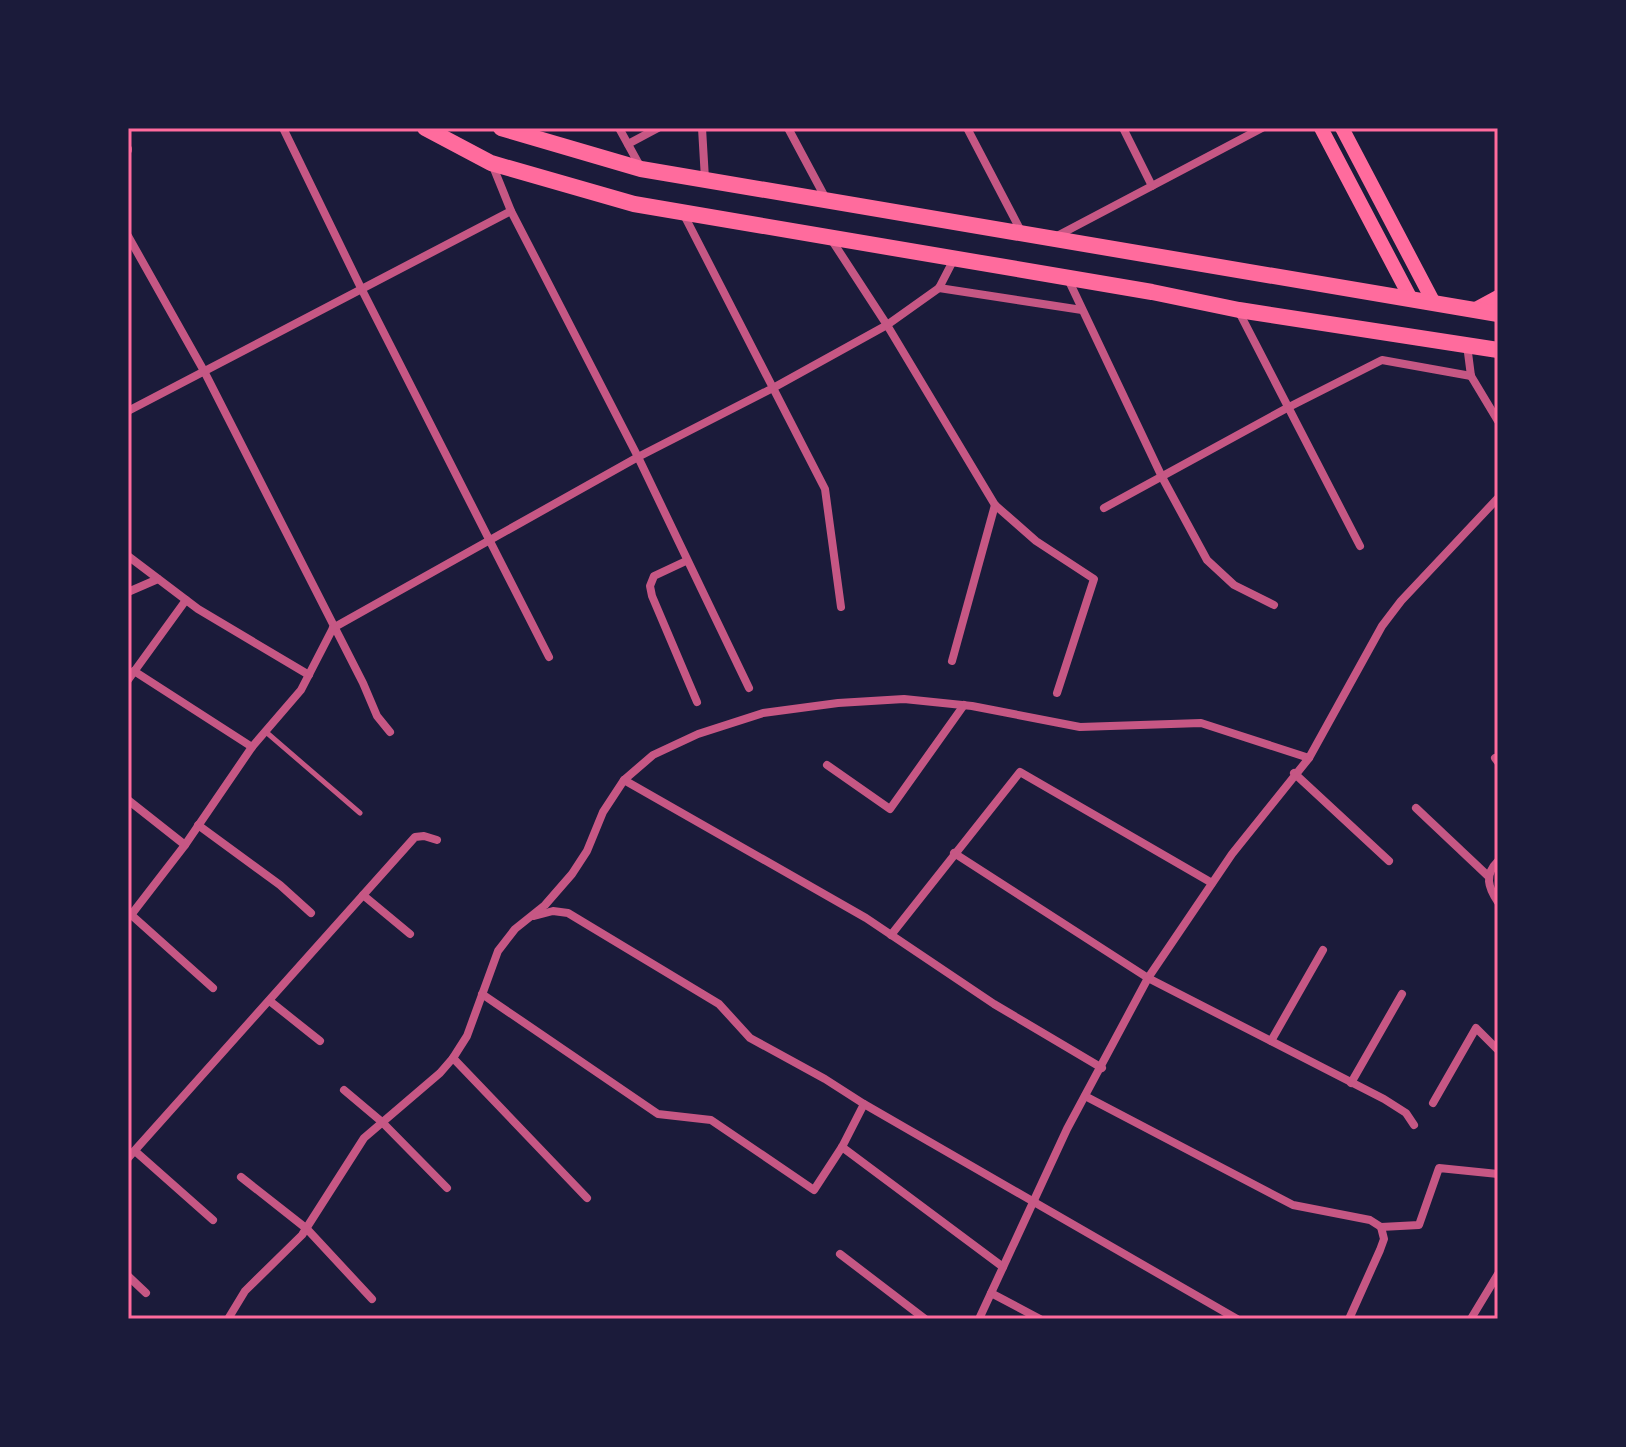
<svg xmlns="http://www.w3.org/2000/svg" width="1626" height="1447" viewBox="0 0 1626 1447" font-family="'Work Sans',sans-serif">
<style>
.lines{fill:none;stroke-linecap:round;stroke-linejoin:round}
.service{stroke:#c65784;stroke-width:5}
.minor{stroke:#c65784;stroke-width:8}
.secondary{stroke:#ff6b9d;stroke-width:14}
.trunk{stroke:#ff6b9d;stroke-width:16}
.neatline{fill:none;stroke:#ff6b9d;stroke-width:3}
</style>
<rect width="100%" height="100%" fill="#1b1b3a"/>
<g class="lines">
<polyline class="service" points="266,732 360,813"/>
<g class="minor">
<polyline points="283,128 361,288 549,657"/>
<polyline points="619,128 641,168"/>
<polyline points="702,128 705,179"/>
<polyline points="788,128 826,199"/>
<polyline points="967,128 1022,233"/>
<polyline points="1123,128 1152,186"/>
<polyline points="628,144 658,128"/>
<polyline points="128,149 128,150"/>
<polyline points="492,164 511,211 638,457 749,688"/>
<polyline points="684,215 825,489 841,607"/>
<polyline points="128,236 204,371 363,683 377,716 390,732"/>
<polyline points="1057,236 1262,128"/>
<polyline points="831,239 887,325 995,505 1036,541 1094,579 1057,693"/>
<polyline points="1068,279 1162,477 1207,560 1234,585 1274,605"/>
<polyline points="939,288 1082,310"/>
<polyline points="1239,312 1360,546"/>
<polyline points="1467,345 1471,376 1498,421"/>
<polyline points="128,411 511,211"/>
<polyline points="1104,508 1287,408 1382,360 1471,376"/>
<polyline points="128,556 198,609 309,675"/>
<polyline points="686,561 654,576 650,586 652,596 697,702"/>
<polyline points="128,592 158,579"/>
<polyline points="333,628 638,457 773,388 887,325 939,288 954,259"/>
<polyline points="952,661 995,505"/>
<polyline points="134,671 252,747"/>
<polyline points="128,680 186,600"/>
<polyline points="1495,758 1498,762"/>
<polyline points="827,765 890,809 964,705"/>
<polyline points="1294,773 1389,861"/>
<polyline points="624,780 866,918 994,1004 1102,1068"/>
<polyline points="128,800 185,845"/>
<polyline points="1416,808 1488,876"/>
<polyline points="198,825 280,885 311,913"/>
<polyline points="954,853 1148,978 1384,1099 1406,1113 1414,1125"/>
<path d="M1498,861C1484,875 1488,887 1498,902"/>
<polyline points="363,895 410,934"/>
<polyline points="128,912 213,988"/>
<polyline points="131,915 185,845 252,747 301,690 333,628"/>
<polyline points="891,935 1020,772 1212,883"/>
<polyline points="482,994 658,1114 711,1120 814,1190 842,1147 864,1104 825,1079 750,1038 719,1004 568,913 553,911 534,916"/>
<polyline points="271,1002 320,1041"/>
<polyline points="1271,1041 1323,950"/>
<polyline points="453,1058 587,1198"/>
<polyline points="1351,1083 1402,994"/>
<polyline points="344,1090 382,1122 447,1188"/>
<polyline points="1085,1096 1293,1205 1370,1220 1381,1227 1384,1239 1380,1250 1349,1319"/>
<polyline points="1433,1103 1476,1028 1498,1050"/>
<polyline points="864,1104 1237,1319"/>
<polyline points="842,1147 1003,1267"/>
<polyline points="135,1151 213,1220"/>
<polyline points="128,1158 415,837 424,836 437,840"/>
<polyline points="241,1177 307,1229 372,1299"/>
<polyline points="1381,1227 1419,1225 1439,1168 1498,1174"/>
<polyline points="840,1254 925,1319"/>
<polyline points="128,1276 146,1293"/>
<polyline points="991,1293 1040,1319"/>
<polyline points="1472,1317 1498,1274"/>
<polyline points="228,1319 245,1291 302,1235 364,1138 440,1073 453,1058 467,1036 498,951 515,929 545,905 572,874 587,851 603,812 624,780 653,755 698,734 763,713 838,703 904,699 972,706 1080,727 1201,723 1309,758"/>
<polyline points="979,1319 1067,1129 1148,978 1232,854 1309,758 1382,626 1401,601 1498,498"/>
</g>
<g class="secondary">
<polyline points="1321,128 1411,299"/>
<polyline points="1342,128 1434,303"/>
<polyline points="1474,310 1498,297"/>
</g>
<g class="trunk">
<polyline points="425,128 491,163 634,204 1152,292 1239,310 1498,350"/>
<polyline points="501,128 641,169 1498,314"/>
</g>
</g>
<rect width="1626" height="1447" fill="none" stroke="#1b1b3a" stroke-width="260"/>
<rect x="130" y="130" width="1366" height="1187" class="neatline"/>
</svg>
